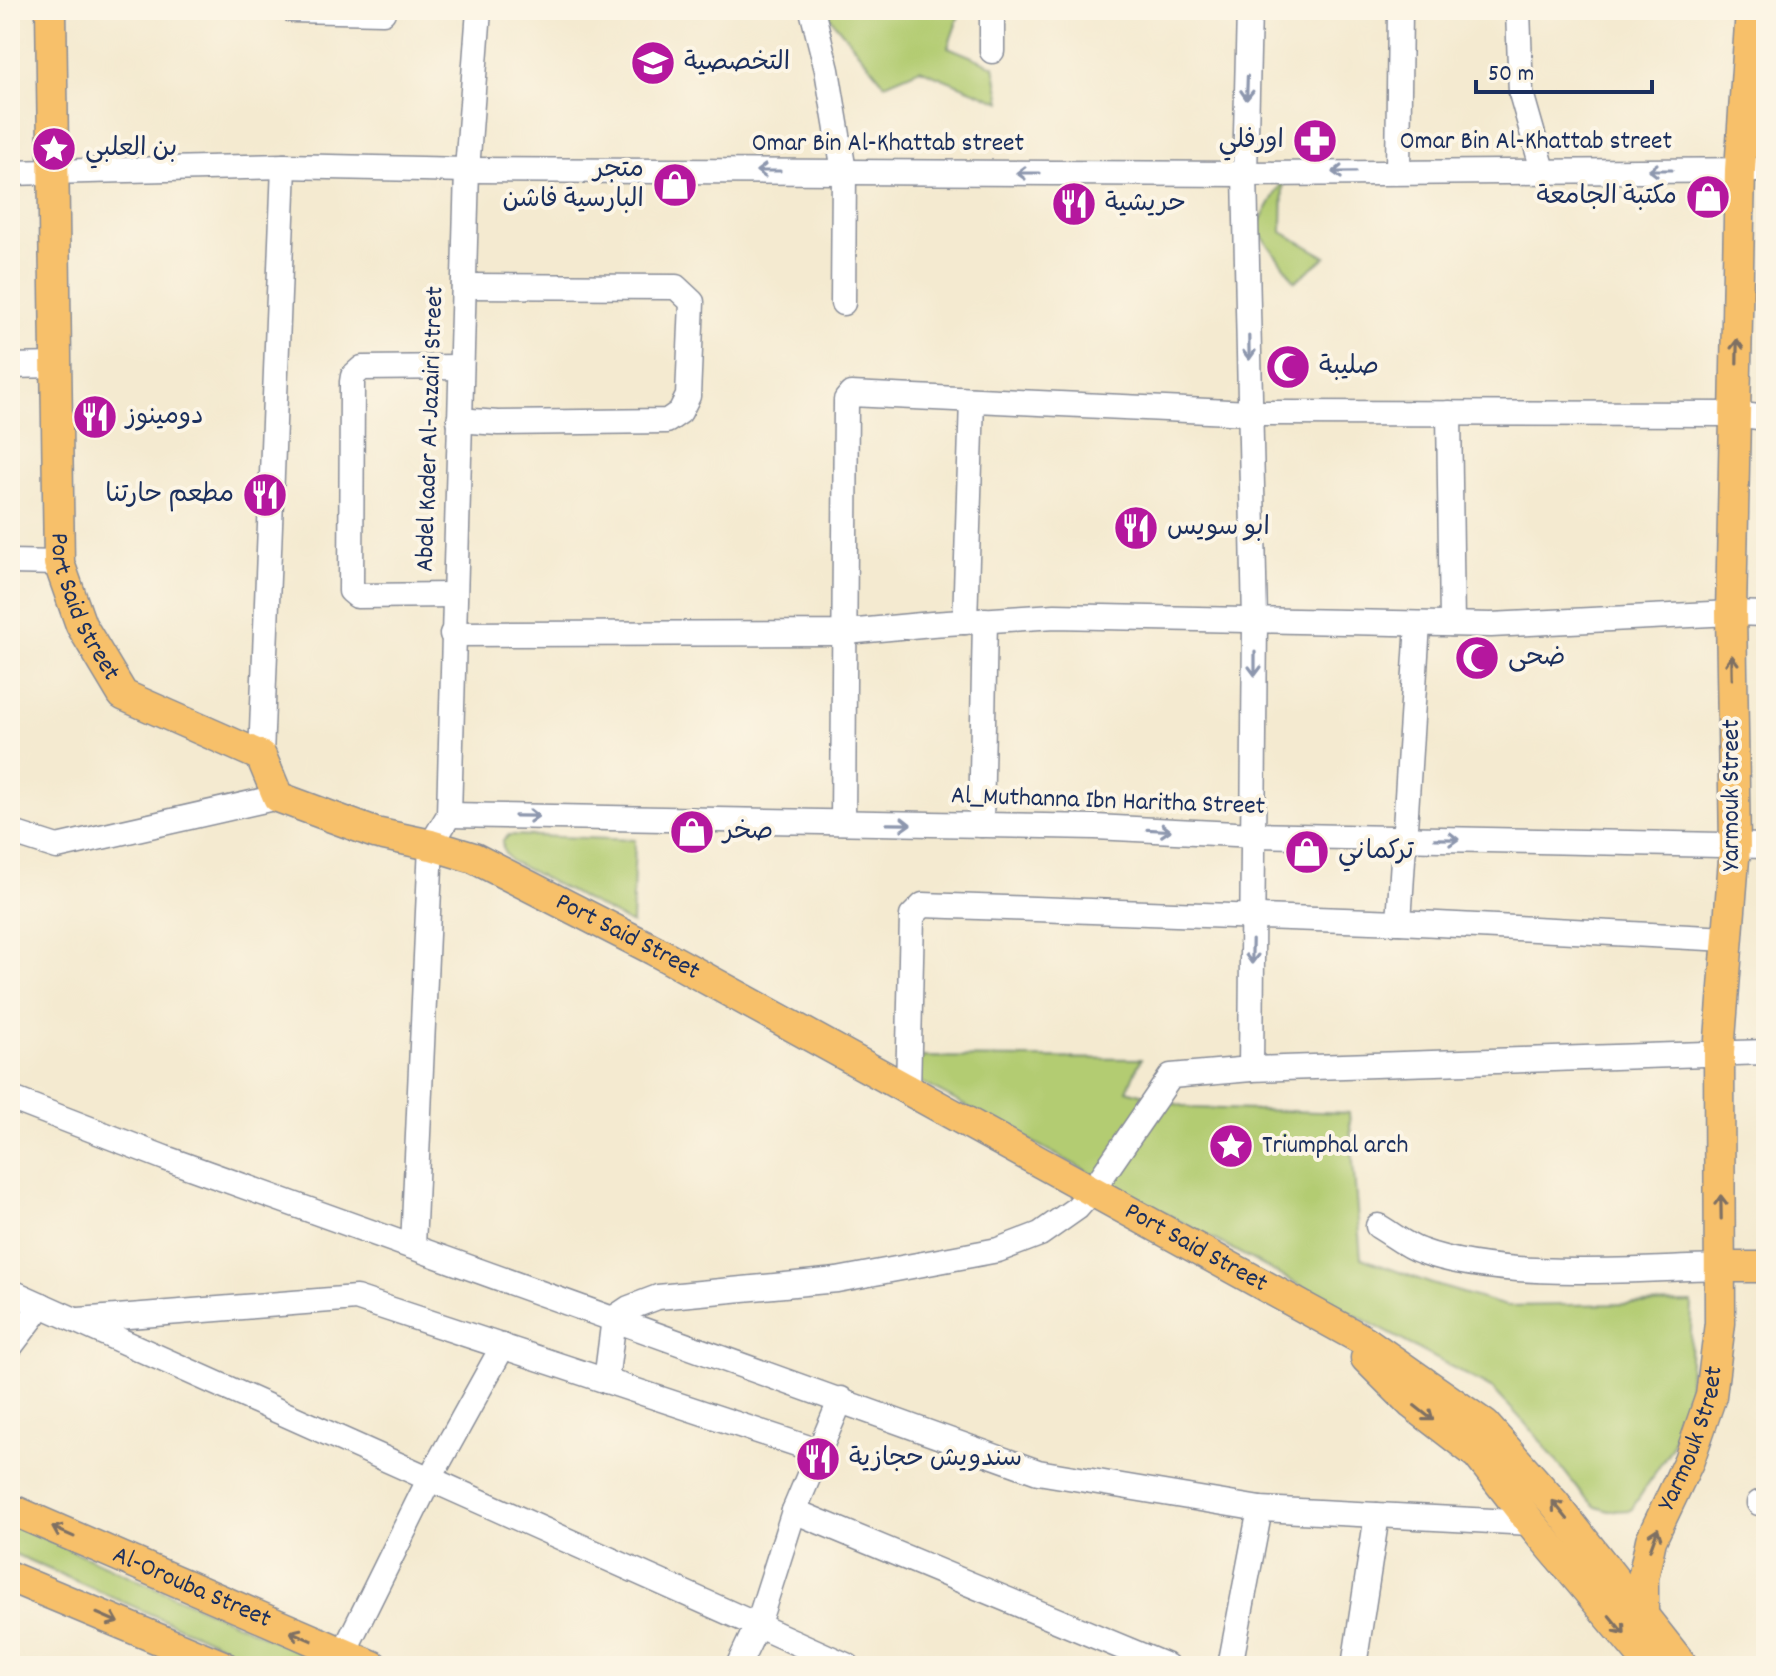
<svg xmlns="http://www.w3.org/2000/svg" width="1776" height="1676" viewBox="0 0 1776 1676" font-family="Dekko,'Playpen Sans Arabic',sans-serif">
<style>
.green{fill:#b3cc72;stroke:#677e68;stroke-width:2}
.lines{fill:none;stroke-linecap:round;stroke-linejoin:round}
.minor-casing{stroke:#888c97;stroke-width:27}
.major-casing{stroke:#888c97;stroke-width:33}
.minor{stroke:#fff;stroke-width:24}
.major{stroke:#f7c06b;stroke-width:30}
.oneway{stroke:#8d97ae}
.oneway2{stroke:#7e7064}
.labels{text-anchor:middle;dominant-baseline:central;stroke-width:8;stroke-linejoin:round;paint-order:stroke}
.poi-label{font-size:26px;fill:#1b2f5e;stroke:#fcf5e5;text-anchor:start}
.street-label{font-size:26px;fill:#1b2f5e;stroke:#fcf5e5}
</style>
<rect width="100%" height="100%" fill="#fcf5e5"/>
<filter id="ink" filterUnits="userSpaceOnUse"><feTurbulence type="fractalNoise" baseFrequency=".0125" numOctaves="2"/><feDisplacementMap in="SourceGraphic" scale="16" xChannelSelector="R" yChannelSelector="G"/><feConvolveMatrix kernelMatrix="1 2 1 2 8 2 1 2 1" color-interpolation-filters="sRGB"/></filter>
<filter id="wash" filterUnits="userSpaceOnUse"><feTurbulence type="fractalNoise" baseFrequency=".006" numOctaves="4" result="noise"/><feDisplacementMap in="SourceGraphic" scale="32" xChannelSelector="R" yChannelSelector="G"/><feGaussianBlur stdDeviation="1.8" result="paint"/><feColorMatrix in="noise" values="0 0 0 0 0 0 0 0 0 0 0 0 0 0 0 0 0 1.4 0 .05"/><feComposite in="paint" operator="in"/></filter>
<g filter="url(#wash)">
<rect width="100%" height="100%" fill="#f4ead0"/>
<g class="green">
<polygon points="824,10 961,10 948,47 994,66 1001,102 920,69 885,84"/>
<polygon points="1283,180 1282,232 1326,257 1295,281 1256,228"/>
<polygon points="509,835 635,840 632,924 511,861 504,852 502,842"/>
<polygon points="916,1057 1141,1059 1127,1090 1191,1108 1349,1113 1361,1258 1432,1284 1506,1306 1692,1303 1689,1387 1671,1448 1631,1510 1609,1511 1596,1507 1583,1495 1534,1433 1493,1389 917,1080"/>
<polygon points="10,1523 332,1666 268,1666 10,1552"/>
</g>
</g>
<g filter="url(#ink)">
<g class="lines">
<g class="minor-casing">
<g id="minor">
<polyline points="292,10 383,12"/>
<polyline points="812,10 827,70 844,171 843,303"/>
<polyline points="992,10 992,51"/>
<polyline points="1249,10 1245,174 1255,621 1251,1069"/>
<polyline points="1518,10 1521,93 1543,170"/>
<polyline points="1398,171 1400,10"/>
<polyline points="10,173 284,166 467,170 1245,174 1766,170"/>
<polyline points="10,366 57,365"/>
<polyline points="1449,413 1452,624"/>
<polyline points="459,420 498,423 667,421 680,412 688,396 692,302 676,287 464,286"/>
<polyline points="10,562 59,563"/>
<polyline points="453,595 357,596 351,591 352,382 353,376 362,368 461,367"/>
<polyline points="965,622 972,400"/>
<polyline points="452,634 836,633 932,624 1055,616 1491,625 1731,613 1766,614"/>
<polyline points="261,756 284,166"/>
<polyline points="449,815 1095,827 1255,835 1766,846"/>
<polyline points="843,822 846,400 851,394 1250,413 1735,414 1766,418"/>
<polyline points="981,825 985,620"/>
<polyline points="10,832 57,847 278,797"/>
<polyline points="1399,922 1418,624"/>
<polyline points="908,1090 912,916 923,905 1399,922 1728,939"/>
<polyline points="10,1098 165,1158 1038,1472 1260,1509 1531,1523"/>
<path d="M1378,1226C1392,1234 1406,1246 1421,1251C1503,1281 1634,1269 1722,1267"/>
<polyline points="413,1246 431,845 449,815 467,170 479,10"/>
<polyline points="10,1291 848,1666"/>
<polyline points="79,1320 356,1298 818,1451"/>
<polyline points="10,1347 42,1305"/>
<polyline points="606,1381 614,1318 629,1308 658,1297 837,1280 998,1250 1040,1234 1077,1208 1092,1191 1171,1076 1251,1069 1766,1052"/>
<polyline points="1759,1503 1766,1503"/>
<polyline points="794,1511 1167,1666"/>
<polyline points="343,1654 430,1478 503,1346"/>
<polyline points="738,1666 758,1624 794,1511 841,1399"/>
<polyline points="1230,1666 1260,1509"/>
<polyline points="1354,1666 1377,1515"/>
</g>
</g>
<g class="major-casing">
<g id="major">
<path id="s1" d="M51,10L59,563L81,625L123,695L261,756L278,797L375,833L431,845L474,858L654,950L1365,1341L1485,1425L1555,1504L1683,1666"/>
<polyline points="1722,1267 1766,1267"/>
<polyline points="1366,1358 1412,1404 1478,1455 1531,1523 1651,1666"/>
<path id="s2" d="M10,1509L373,1666"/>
<polyline points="10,1577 223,1666"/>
<path id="s3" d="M1643,1615V1578L1651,1540L1689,1460L1711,1396L1720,1323L1719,1052L1735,846L1731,613L1740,170L1751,10"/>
</g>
</g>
<use href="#minor" class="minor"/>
<use href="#major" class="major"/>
</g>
<defs><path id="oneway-shaft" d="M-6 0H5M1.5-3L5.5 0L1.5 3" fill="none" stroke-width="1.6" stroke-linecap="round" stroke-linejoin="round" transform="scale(2)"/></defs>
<g class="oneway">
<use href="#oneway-shaft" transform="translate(1247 88) rotate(92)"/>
<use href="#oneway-shaft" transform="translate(1660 170) rotate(180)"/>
<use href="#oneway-shaft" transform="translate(768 171) rotate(-180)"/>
<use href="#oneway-shaft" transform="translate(1344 172) rotate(179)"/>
<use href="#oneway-shaft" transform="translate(1028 173) rotate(-180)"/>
<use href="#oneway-shaft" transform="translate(1249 348) rotate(89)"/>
<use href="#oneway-shaft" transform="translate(1255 664) rotate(90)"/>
<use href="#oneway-shaft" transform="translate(527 816) rotate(1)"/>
<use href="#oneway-shaft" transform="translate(899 824) rotate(1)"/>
<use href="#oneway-shaft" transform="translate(1159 830) rotate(3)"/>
<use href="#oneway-shaft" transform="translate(1447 839) rotate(1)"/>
<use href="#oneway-shaft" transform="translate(1252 952) rotate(91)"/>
</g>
<g class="oneway2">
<use href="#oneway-shaft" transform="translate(1737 351) rotate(-89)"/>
<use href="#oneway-shaft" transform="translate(1732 667) rotate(-91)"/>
<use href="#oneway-shaft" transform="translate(1721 1207) rotate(-91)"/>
<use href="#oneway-shaft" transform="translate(1424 1413) rotate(38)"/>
<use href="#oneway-shaft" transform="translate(1560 1510) rotate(-129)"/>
<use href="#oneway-shaft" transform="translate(63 1532) rotate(-156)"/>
<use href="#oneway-shaft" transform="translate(1654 1539) rotate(-70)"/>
<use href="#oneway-shaft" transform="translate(108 1618) rotate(23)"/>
<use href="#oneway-shaft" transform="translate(1617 1625) rotate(50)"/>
<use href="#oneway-shaft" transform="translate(301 1636) rotate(-156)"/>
</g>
</g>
<defs>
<g id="school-disc" transform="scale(2.3)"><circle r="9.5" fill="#b5179e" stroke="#fcf5e5"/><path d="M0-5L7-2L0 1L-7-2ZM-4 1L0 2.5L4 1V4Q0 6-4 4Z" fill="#fff"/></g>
<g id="pharmacy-disc" transform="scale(2.3)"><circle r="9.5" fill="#b5179e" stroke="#fcf5e5"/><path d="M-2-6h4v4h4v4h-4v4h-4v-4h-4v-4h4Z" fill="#fff"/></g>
<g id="sight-disc" transform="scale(2.3)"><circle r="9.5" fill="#b5179e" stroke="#fcf5e5"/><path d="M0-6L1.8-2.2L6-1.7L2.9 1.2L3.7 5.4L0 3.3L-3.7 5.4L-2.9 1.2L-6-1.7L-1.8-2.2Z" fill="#fff"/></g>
<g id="shop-disc" transform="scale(2.3)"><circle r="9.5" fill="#b5179e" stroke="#fcf5e5"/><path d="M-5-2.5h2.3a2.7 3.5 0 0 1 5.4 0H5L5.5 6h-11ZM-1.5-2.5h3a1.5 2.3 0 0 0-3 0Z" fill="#fff"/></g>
<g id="restaurant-disc" transform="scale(2.3)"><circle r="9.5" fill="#b5179e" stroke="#fcf5e5"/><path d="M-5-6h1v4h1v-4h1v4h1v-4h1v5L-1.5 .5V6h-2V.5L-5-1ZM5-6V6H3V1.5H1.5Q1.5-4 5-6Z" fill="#fff"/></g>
<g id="mosque-disc" transform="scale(2.3)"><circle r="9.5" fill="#b5179e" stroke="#fcf5e5"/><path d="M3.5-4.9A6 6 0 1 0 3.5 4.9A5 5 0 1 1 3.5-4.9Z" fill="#fff"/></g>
</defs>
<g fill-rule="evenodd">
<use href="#school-disc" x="653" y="63"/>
<use href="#pharmacy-disc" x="1315" y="141"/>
<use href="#sight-disc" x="54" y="149"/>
<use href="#shop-disc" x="675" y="185"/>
<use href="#shop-disc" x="1708" y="197"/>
<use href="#restaurant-disc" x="1074" y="204"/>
<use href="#mosque-disc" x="1288" y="367"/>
<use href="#restaurant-disc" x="95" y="417"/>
<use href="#restaurant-disc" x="265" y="495"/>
<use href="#restaurant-disc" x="1136" y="528"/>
<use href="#mosque-disc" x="1477" y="658"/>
<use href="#shop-disc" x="692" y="832"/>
<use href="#shop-disc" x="1307" y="852"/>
<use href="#sight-disc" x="1231" y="1146"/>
<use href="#restaurant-disc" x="818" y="1459"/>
</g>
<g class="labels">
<g class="poi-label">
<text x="684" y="63">التخصصية</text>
<text x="1284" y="141" text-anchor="end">اورفلي</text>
<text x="85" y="149">بن العلبي</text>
<text x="644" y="170" text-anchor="end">متجر<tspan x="644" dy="30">البارسية فاشن</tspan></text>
<text x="1677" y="197" text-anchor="end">مكتبة الجامعة</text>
<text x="1105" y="204">حريشية</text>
<text x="1319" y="367">صليبة</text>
<text x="126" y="417">دومينوز</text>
<text x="234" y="495" text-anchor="end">مطعم حارتنا</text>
<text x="1167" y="528">ابو سويس</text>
<text x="1508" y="658">ضحى</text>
<text x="723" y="832">صخر</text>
<text x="1338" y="852">تركماني</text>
<text x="1262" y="1146">Triumphal arch</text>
<text x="849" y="1459">سندويش حجازية</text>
</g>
<g class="street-label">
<text x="1536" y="142">Omar Bin Al-Khattab street</text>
<text x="888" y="144">Omar Bin Al-Khattab street</text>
<text transform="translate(431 429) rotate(-88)">Abdel Kader Al-Jazairi Street</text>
<text stroke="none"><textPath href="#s1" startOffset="602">Port Said Street</textPath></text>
<text transform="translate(1732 795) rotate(-90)">Yarmouk Street</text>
<text transform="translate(1108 802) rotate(2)">Al_Muthanna Ibn Haritha Street</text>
<text stroke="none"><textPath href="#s1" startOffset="1274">Port Said Street</textPath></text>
<text stroke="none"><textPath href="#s1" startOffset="1922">Port Said Street</textPath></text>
<text stroke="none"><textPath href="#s3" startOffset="186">Yarmouk Street</textPath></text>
<text stroke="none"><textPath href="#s2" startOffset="198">Al-Orouba Street</textPath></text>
</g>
</g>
<rect width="1776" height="1676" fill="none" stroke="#fcf5e5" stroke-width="40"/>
<path d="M1476 80v12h176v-12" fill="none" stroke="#1b2f5e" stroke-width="4"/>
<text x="1488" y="80" font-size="24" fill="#1b2f5e" stroke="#fcf5e5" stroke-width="6" paint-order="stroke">50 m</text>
</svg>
